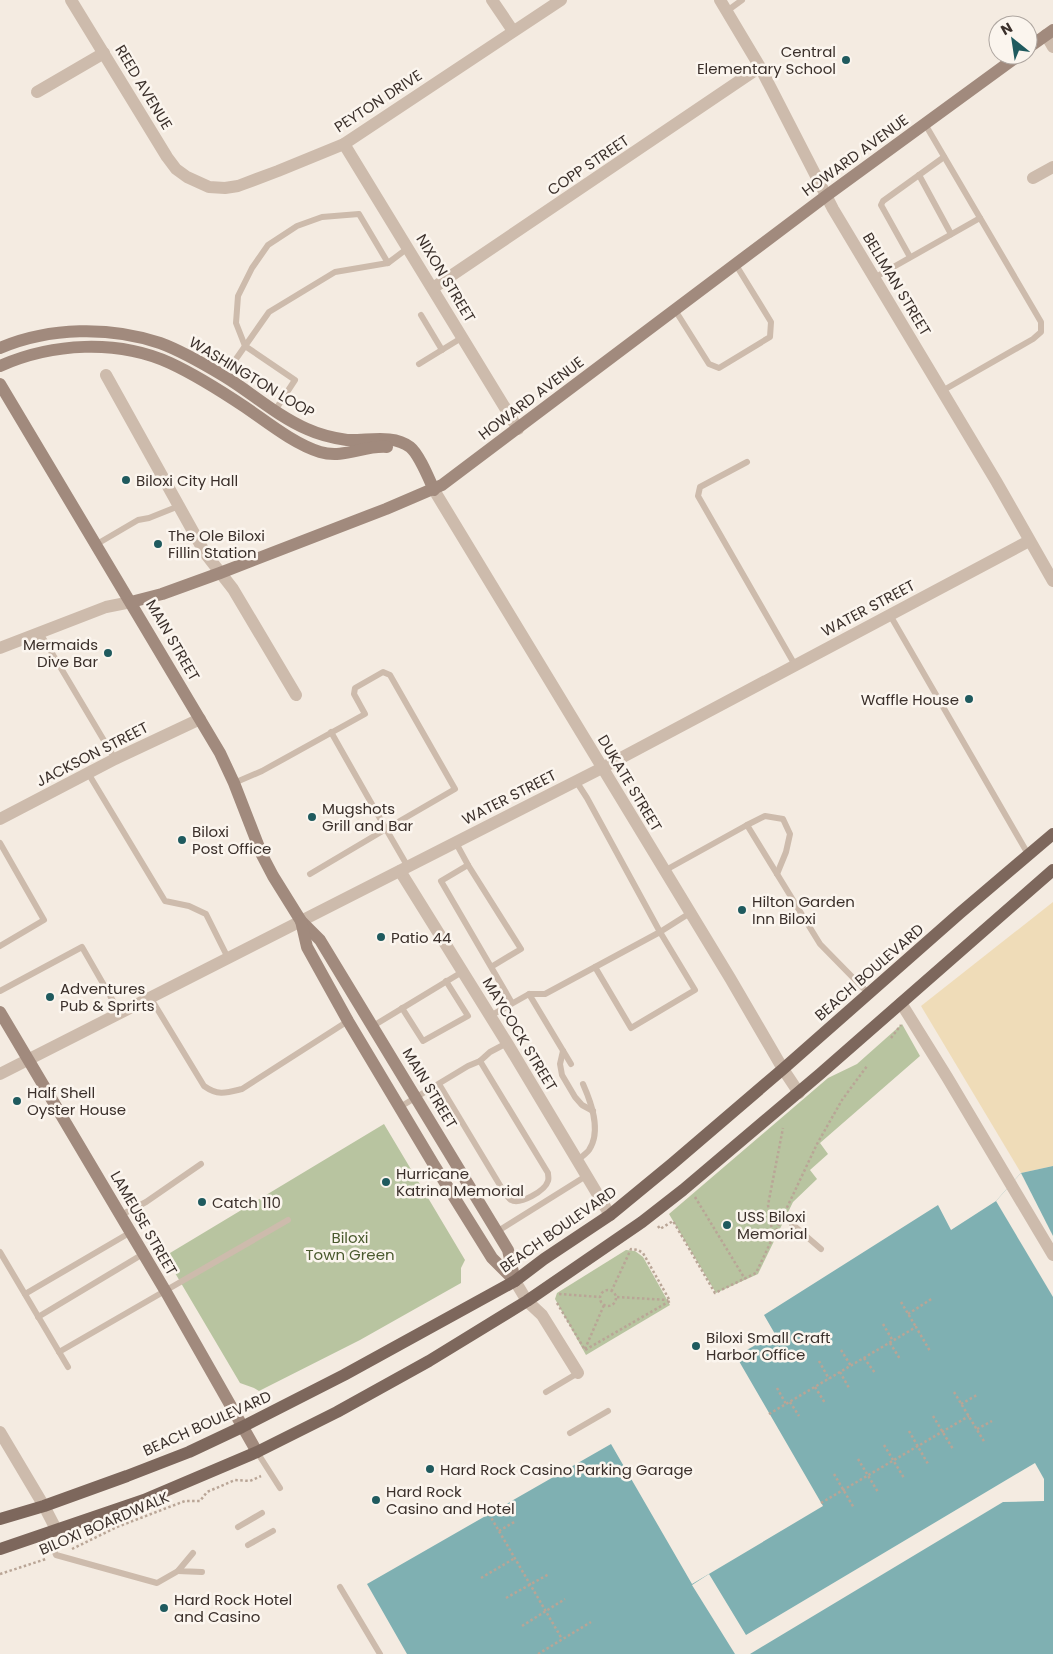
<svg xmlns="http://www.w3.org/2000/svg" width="1053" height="1654" viewBox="0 0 1053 1654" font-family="Poppins,sans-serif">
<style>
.green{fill:#b8c4a0}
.sand{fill:#efdcb8}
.water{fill:#7fb0b2}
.pier{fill:#f4ebe1}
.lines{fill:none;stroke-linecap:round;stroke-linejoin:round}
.path{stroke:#b9a596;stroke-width:2.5;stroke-dasharray:2.5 2.5;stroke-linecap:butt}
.lane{stroke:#cdbbac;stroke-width:6}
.street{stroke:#cdbbac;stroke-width:12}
.secondary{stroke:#a18a7d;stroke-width:12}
.primary{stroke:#7d675c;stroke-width:12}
.poi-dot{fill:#1f5a5e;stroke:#fbf5ee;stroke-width:2}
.labels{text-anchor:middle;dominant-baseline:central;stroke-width:5;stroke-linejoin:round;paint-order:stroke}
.poi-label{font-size:15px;fill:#3b302b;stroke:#fbf5ee;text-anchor:start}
.street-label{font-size:15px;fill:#3b302b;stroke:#fbf5ee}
.park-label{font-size:15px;fill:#4a5a2e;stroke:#fbf5ee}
</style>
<rect width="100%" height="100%" fill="#f4ebe1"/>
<g class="green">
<polygon points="902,1024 920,1056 820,1143 828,1154 810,1170 817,1179 793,1202 758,1274 716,1293 669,1214 828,1078 857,1064"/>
<polygon points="384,1124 465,1260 461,1268 461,1283 360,1340 259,1391 254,1388 240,1383 165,1256"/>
<polygon points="626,1250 635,1251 643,1257 670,1305 586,1355 555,1299 557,1293"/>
</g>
<polygon class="sand" points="1053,902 1053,1166 1021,1173 921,1006"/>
<polygon class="water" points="1053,1166 1053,1654 407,1654 367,1584 611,1444 692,1584 823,1506 736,1356 775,1334 764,1315 938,1205 951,1230 996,1201 1021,1173"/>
<g class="pier">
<polygon points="1021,1173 1053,1236 1053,1297 996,1201"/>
<polygon points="1035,1463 1044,1479 1044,1501 1003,1502 750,1654 735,1654 692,1585 709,1574 746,1635"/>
</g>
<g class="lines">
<g class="path">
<polyline points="891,1038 901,1025"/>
<polyline points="695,1197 745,1279"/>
<polyline points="658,1226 660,1229 673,1221 715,1293 756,1273 817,1144 842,1100 867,1066"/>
<polyline points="773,1237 768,1205 783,1128"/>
<circle cx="608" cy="1298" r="8"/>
<polyline points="559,1294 600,1297"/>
<polyline points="617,1297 668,1300"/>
<polyline points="901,1302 916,1327"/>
<polyline points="557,1303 585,1350 670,1301 643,1253 638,1250 631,1249 612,1290"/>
<polyline points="908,1314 933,1298"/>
<polyline points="883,1324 893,1341"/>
<polyline points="890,1343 900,1359"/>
<polyline points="585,1349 604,1305"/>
<polyline points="841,1350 851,1366"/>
<polyline points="864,1358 875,1373"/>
<polyline points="819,1361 829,1379"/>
<polyline points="840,1372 849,1388"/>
<polyline points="815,1387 825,1403"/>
<polyline points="777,1388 786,1404"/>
<polyline points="954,1392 985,1443"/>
<polyline points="790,1402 799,1416"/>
<polyline points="961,1404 977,1395"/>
<polyline points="769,1414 916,1327 930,1351"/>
<polyline points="933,1416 953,1449"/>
<polyline points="977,1429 992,1421"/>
<polyline points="909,1431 928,1464"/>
<polyline points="884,1445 904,1478"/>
<polyline points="858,1459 878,1492"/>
<polyline points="834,1474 854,1508"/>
<polyline points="821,1503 969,1416"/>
<polyline points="489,1514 562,1639"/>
<polyline points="499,1531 516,1521"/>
<polyline points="72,1549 117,1527 185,1501 200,1501 207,1492 235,1480 250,1481 261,1476"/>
<polyline points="0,1574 46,1559"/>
<polyline points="481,1578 515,1558"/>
<polyline points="506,1598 549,1574"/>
<polyline points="522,1626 565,1599"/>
<polyline points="538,1654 591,1622"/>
</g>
<g class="lane">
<polyline points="727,11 742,0"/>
<polyline points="925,124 1041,322 1041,332 1033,339 942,391"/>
<polyline points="919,175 951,234"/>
<polyline points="910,257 881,205 883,201 944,157"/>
<polyline points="874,278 980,218"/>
<polyline points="675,310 709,364 719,368 770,337 771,322 736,265"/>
<polyline points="421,315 442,350"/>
<polyline points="419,364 463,337"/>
<polyline points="224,376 269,312 335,272 388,263 408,248"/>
<polyline points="274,412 295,380 245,346 236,323 238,296 252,268 268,245 297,226 322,217 359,214 388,263"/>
<polyline points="747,462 700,487 698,496 795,665"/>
<polyline points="97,544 138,520 149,518 179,506"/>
<polyline points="890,615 1028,854"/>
<polyline points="40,633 115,759"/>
<polyline points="88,773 165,901 189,906 206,914 228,958"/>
<polyline points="576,781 587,798 660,932 695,990 631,1028 595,967"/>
<polyline points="234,783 262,771 365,714 354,694 355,688 383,672 390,675 455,789 386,829 408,867"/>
<polyline points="747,825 765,816 783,819 790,834 786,852 777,874"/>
<polyline points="0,843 44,920 0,946"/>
<polyline points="456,843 468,865"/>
<polyline points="664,871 747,825 820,944 869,994"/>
<polyline points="310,874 386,829 331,732"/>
<polyline points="491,967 521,949 468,865 441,881 512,1003"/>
<polyline points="0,991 82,947 120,1013"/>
<polyline points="529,994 571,1064"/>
<path d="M150,997L204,1086C218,1096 226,1093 242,1089L348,1021"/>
<polyline points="402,1008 423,1041 468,1016 446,981"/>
<polyline points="490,1016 529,994 545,994 660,932 690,913"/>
<polyline points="373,1026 462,972"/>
<polyline points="563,1051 560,1064 562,1075 575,1097 582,1105 593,1111"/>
<polyline points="480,1061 490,1052 507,1043"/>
<path d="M400,1107L468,1066L480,1061L548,1173C548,1176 549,1178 548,1181C545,1191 520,1205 511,1200C507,1197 504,1191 501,1187L439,1084"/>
<path d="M577,1161C581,1157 586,1154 589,1150C602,1131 591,1102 583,1084"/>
<polyline points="121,1215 146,1202 201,1164"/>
<polyline points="792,1224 821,1249"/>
<polyline points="498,1231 586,1176"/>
<polyline points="0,1252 68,1367"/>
<polyline points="25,1294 131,1232"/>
<polyline points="38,1317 143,1254"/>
<polyline points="59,1352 288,1220"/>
<polyline points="546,1392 578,1373"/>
<polyline points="570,1433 608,1411"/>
<polyline points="257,1452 280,1488"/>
<polyline points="238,1527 262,1513"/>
<polyline points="48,1534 56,1555 157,1583 178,1571"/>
<polyline points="248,1545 273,1531"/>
<polyline points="193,1553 178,1571 202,1572"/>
<polyline points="340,1587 380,1654"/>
</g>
<g class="street">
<polyline points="71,0 167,157 176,169 187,177 209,187 225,188 238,186 278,171 344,144 561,0"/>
<polyline points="492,0 513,31"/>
<polyline points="720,0 760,67 833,209 996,481 1053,581"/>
<polyline points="1046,35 1053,47"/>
<polyline points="37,92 104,53"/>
<polyline points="344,144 518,429"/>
<polyline points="1033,178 1053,167"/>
<polyline points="433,288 760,67"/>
<polyline points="106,375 205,553 233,589 296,695"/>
<polyline points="434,490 730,978 783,1069 799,1093"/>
<polyline points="0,648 106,607 131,602"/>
<polyline points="0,819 115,759 200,719"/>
<polyline points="400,871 507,1043 610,1215"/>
<polyline points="901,1003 947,1077 1053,1255"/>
<polyline points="0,1074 602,768 1029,541"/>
<polyline points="515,1281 527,1301 542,1315 578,1373"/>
<polyline points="0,1432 44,1506 57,1531"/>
</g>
<g class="secondary">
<polyline points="1028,48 1053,30"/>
<path d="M0,348C49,327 110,326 160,343C182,351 204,364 224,376C252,393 277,416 307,429C320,435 333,438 347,440C368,441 393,434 410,447C419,454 429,479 434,490"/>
<path d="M0,366C52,343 117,339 170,363C196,375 221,391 245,407C267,422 294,444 320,452C344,459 364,445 387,447"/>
<polyline points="0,384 220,753 234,783 262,855 273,876 301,921 320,940 508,1250 515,1281"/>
<polyline points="131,602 162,594 220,573 386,509 442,485 826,196 1019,55"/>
<polyline points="301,921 307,947 348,1021 434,1165 492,1258 515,1281"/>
<polyline points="0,1012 166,1292 257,1452"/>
</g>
<g class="primary">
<polyline points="0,1519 44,1506 127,1476 189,1452 242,1427 344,1375 515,1281 544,1259 610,1215 672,1164 783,1069 960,913 1053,834"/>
<polyline points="0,1549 144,1500 257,1452 337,1412 429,1361 527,1301 642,1222 683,1190 820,1074 1053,870"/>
</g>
</g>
<g class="poi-dot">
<circle cx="846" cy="60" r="5"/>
<circle cx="126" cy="480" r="5"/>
<circle cx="158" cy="544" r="5"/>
<circle cx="108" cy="653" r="5"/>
<circle cx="969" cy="699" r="5"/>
<circle cx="312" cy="817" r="5"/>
<circle cx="182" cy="840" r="5"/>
<circle cx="742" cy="910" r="5"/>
<circle cx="381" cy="937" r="5"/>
<circle cx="50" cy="997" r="5"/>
<circle cx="17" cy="1101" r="5"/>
<circle cx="386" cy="1182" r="5"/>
<circle cx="202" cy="1202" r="5"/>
<circle cx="727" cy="1225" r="5"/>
<circle cx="696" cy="1346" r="5"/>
<circle cx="430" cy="1469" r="5"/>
<circle cx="376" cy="1500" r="5"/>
<circle cx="164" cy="1608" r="5"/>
</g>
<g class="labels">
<g class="poi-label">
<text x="836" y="51" text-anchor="end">Central<tspan x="836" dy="17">Elementary School</tspan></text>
<text x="136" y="480">Biloxi City Hall</text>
<text x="168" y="535">The Ole Biloxi<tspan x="168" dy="17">Fillin Station</tspan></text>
<text x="98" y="644" text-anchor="end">Mermaids<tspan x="98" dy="17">Dive Bar</tspan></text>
<text x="959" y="699" text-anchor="end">Waffle House</text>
<text x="322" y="808">Mugshots<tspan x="322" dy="17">Grill and Bar</tspan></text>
<text x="192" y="831">Biloxi<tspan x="192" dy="17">Post Office</tspan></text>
<text x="752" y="901">Hilton Garden<tspan x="752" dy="17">Inn Biloxi</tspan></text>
<text x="391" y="937">Patio 44</text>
<text x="60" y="988">Adventures<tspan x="60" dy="17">Pub &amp; Sprirts</tspan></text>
<text x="27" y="1092">Half Shell<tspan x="27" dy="17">Oyster House</tspan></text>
<text x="396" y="1173">Hurricane<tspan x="396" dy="17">Katrina Memorial</tspan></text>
<text x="212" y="1202">Catch 110</text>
<text x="737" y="1216">USS Biloxi<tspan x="737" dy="17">Memorial</tspan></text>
<text x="706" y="1337">Biloxi Small Craft<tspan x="706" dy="17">Harbor Office</tspan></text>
<text x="440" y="1469">Hard Rock Casino Parking Garage</text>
<text x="386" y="1491">Hard Rock<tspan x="386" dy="17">Casino and Hotel</tspan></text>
<text x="174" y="1599">Hard Rock Hotel<tspan x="174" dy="17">and Casino</tspan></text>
</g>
<g class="street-label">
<text transform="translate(144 87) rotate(59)">REED AVENUE</text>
<text transform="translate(378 101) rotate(-33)">PEYTON DRIVE</text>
<text transform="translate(855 155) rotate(-36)">HOWARD AVENUE</text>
<text transform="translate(588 165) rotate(-34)">COPP STREET</text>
<text transform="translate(446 278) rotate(59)">NIXON STREET</text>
<text transform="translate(897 284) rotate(59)">BELLMAN STREET</text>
<text transform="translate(252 377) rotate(31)">WASHINGTON LOOP</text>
<text transform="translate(531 398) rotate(-37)">HOWARD AVENUE</text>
<text transform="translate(868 608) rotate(-28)">WATER STREET</text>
<text transform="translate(173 640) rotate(60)">MAIN STREET</text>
<text transform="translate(92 754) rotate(-27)">JACKSON STREET</text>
<text transform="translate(630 783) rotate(59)">DUKATE STREET</text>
<text transform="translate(509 797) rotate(-27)">WATER STREET</text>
<text transform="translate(869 972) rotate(-41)">BEACH BOULEVARD</text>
<text transform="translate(520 1034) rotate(59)">MAYCOCK STREET</text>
<text transform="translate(430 1088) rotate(59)">MAIN STREET</text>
<text transform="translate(144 1223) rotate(60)">LAMEUSE STREET</text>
<text transform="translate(558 1229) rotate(-35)">BEACH BOULEVARD</text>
<text transform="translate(207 1423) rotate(-24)">BEACH BOULEVARD</text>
<text transform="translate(104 1523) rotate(-23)">BILOXI BOARDWALK</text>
</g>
<g class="park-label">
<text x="350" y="1237">Biloxi<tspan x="350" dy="17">Town Green</tspan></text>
</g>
</g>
<g transform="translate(1013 40) rotate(330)"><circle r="24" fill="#fbf5ee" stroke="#aea6a0"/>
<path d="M0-4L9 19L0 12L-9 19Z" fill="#1f5a5e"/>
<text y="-8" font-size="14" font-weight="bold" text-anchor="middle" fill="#3b302b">N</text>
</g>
</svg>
